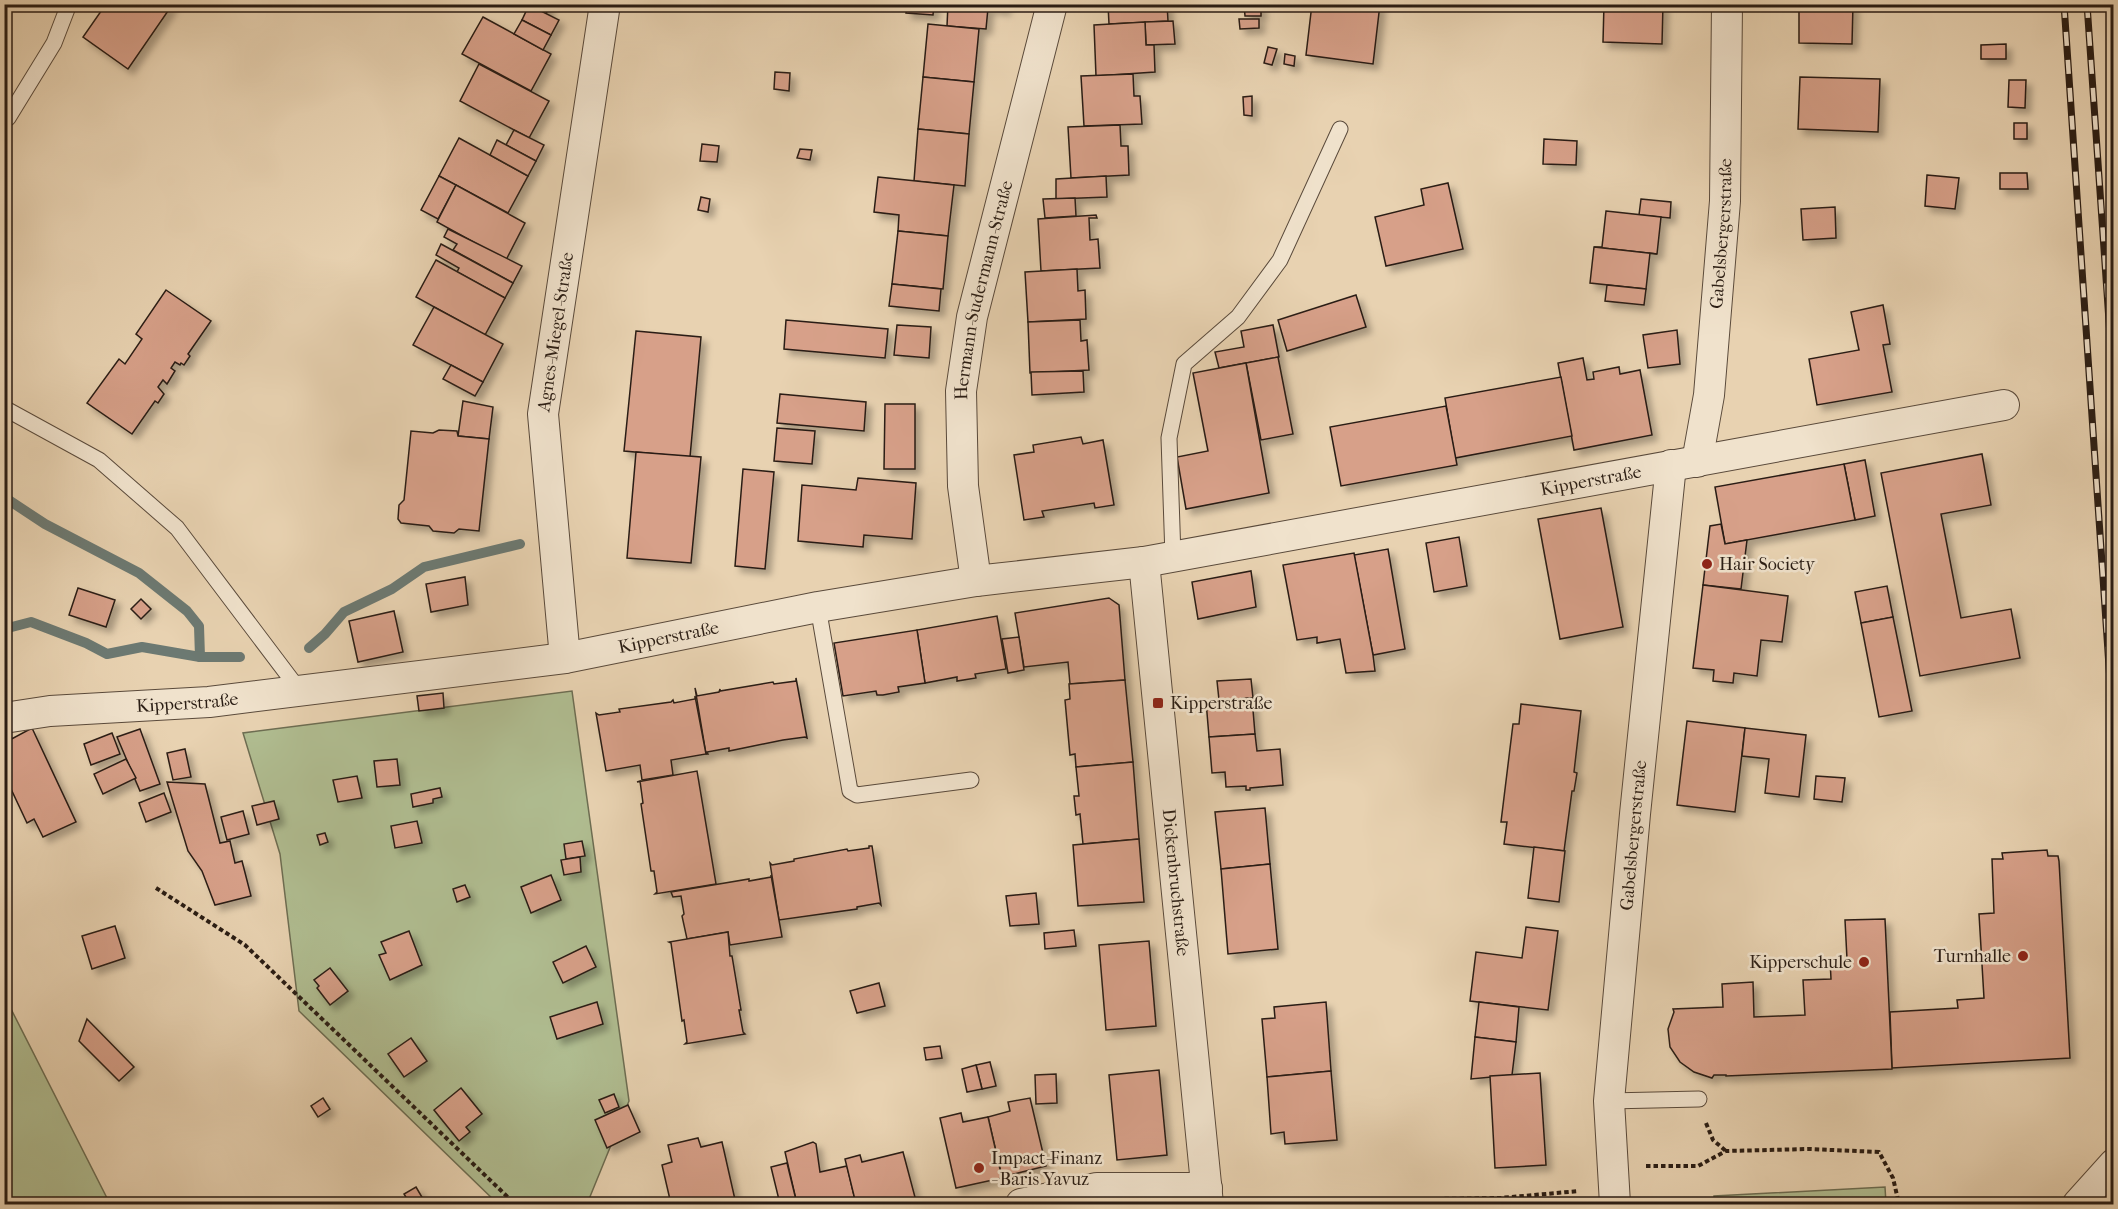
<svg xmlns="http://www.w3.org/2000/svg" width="2118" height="1209" viewBox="0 0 2118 1209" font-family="'IM FELL French Canon',serif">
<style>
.green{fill:#b0bd91;stroke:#6d6d52;stroke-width:1.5}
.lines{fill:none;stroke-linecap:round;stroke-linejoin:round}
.stream{stroke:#6c7972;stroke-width:10}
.building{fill:#d7a089;stroke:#2a1d14;stroke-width:1.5;filter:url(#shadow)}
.lane-casing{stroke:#5a4a3b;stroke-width:17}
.street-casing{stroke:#5a4a3b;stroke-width:32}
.path{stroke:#2a1d14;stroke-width:4;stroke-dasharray:4.5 3;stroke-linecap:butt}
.lane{stroke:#f0e2cc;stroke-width:15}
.street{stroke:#f0e2cc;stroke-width:30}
.rail-casing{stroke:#2a1d14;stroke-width:7}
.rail{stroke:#f0e2cc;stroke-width:4.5;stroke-dasharray:14;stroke-linecap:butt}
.poi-dot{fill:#8f2418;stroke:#f0e2cc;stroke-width:2}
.labels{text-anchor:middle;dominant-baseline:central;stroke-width:5;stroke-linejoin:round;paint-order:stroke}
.street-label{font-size:18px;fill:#2a1d14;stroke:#f0e2cc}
.poi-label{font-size:18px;fill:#2a1d14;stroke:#f0e2cc;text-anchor:start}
</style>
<defs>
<filter id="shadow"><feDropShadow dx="5.5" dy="5.5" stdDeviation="3" flood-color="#0004"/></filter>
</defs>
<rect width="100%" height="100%" fill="#e8d2b1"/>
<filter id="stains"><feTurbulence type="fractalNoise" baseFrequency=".00333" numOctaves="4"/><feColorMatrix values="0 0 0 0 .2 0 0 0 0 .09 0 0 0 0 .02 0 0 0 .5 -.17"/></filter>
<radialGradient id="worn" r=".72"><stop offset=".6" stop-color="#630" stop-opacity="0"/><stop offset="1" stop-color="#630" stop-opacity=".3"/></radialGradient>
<g class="green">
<polygon points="572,691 629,1101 587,1204 498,1204 299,1011 280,854 243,733"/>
<polygon points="4,1002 9,1005 110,1204 5,1204"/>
<polygon points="1885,1187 1886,1204 1714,1204 1714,1196"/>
</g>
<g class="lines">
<g class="stream">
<polyline points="4,497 45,524 139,573 187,611 199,626 200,657"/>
<polyline points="4,629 31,622 86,643 107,654 142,647 200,657 240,657"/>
<polyline points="309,648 325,634 344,612 392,589 424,567 520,544"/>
</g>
</g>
<g class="building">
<polygon points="106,4 158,4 168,11 128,69 83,37"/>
<polygon points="158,4 172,4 168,11"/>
<polygon points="529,4 550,4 546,14"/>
<polygon points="907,4 934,4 933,15 906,13"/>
<polygon points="948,4 988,8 986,29 947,26"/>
<polygon points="964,4 1005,4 1005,10"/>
<polygon points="1108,4 1167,4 1168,21 1109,24"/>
<polygon points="1244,4 1261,4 1261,16 1245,16"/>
<polygon points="1312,4 1380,4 1373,64 1306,55"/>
<polygon points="1604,4 1663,4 1662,44 1603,42"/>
<polygon points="1799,4 1853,4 1852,44 1799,43"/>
<polygon points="529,5 559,20 551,35 522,20"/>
<polygon points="483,17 551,54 531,91 462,54"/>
<polygon points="1239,19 1259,19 1259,28 1240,29"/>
<polygon points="522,20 551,35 543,50 514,34"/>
<polygon points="1173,21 1175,44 1146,45 1145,22"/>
<polygon points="1145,22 1146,45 1154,45 1155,72 1096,76 1094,25"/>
<polygon points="928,24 979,29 974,82 923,77"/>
<polygon points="2006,44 2006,59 1981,59 1981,45"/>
<polygon points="1268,47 1277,49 1272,65 1264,63"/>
<polygon points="1285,54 1295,56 1294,66 1284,64"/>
<polygon points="479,64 549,101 529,138 460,101"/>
<polygon points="775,72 790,73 789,91 774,89"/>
<polygon points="1133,74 1134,96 1140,96 1142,124 1084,126 1081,76"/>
<polygon points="923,77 974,82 969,134 918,129"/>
<polygon points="1800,77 1880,79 1878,132 1798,129"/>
<polygon points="2009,80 2026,80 2025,108 2008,107"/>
<polygon points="1252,96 1252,116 1244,115 1243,97"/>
<rect x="2014" y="123" width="13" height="16"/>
<polygon points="1120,125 1121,146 1128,146 1129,175 1071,178 1068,127"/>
<polygon points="918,129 969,134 965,186 914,181"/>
<polygon points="514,130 544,145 536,161 506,145"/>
<polygon points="459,138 528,176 508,213 439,176"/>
<polygon points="1544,139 1577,141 1576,165 1543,164"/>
<polygon points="497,140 536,161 528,176 490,155"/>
<polygon points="702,144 719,146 717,162 700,161"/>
<polygon points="800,149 812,150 810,160 797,158"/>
<polygon points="2000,173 2027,173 2028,189 2000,189"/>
<polygon points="1927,175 1959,178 1955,209 1925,206"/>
<polygon points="439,176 456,185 438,219 421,210"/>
<polygon points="1106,176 1107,197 1056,199 1056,179"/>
<polygon points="878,177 954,185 948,236 898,231 899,215 874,212"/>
<polygon points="1448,183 1463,249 1386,266 1375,217 1424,205 1421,189"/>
<polygon points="456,185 525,223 506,260 437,222"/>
<polygon points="701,197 710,199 708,212 698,210"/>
<polygon points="1075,198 1076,216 1045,218 1043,199"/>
<polygon points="1641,199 1671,202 1670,218 1639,215"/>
<polygon points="1835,207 1836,238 1803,240 1801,209"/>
<polygon points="1606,211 1661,217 1657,254 1594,247 1602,247"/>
<polygon points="1096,215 1097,218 1089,218 1090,240 1098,239 1100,268 1041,271 1038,219"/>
<polygon points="448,229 522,266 513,283 453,250 457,244 444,237"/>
<polygon points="898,231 948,236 943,289 892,284"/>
<polygon points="441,244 513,283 505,298 457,272 459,268 436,255"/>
<polygon points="1594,247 1657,254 1650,253 1646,289 1590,283"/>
<polygon points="436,260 505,298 485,335 416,297"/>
<polygon points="1077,269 1078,291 1085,290 1086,319 1028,322 1025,272"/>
<polygon points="892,284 941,289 939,311 889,306"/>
<polygon points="1607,285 1646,289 1644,305 1605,301"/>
<polygon points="166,290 211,321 188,354 190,356 184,365 181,363 180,365 175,362 171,368 175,371 167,384 163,380 158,387 164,394 158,403 155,401 132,434 87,403 119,359 125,364 142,339 136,334"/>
<polygon points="1356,295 1366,327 1287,351 1278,320"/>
<polygon points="1883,305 1890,344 1883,345 1892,392 1817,405 1809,359 1859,350 1851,312"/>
<polygon points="434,307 503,344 483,382 413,345"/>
<polygon points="786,320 888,329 885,358 784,349"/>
<polygon points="1080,320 1081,341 1087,340 1089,370 1030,373 1028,322"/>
<polygon points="897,325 931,327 929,358 894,355"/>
<polygon points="1273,325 1279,357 1219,368 1215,352 1244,347 1241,331"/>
<polygon points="1677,330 1680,364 1648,368 1643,335"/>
<polygon points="636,331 701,337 690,457 624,451"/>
<polygon points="1278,357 1293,434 1261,440 1246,363"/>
<polygon points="1583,358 1587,380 1594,379 1593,372 1619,367 1620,374 1640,370 1652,435 1574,450 1558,363"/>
<polygon points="1246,363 1269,493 1186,509 1177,457 1208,451 1193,373"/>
<polygon points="451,365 483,382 475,396 443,379"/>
<polygon points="1083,371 1084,392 1032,395 1031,372"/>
<polygon points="1561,377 1572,436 1455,458 1445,398"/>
<polygon points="780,394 866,402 864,431 777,423"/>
<polygon points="463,401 493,407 489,439 458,436"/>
<polygon points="885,404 915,404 915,469 884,469"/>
<polygon points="1446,406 1457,465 1341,486 1330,427"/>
<polygon points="777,428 815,431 812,464 774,461"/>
<polygon points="439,430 457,431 458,436 489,439 479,531 459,529 454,533 433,531 429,526 401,523 398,519 399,505 404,500 411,431 433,433"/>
<polygon points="1081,437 1083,444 1103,440 1114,505 1095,508 1094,503 1042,511 1044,517 1024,520 1014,455 1034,452 1033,445"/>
<polygon points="636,452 701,457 691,563 627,558"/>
<polygon points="1982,454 1991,505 1941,514 1961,618 2011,609 2020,658 1920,676 1881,473"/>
<polygon points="1865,460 1875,516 1855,520 1844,464"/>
<polygon points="1844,464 1855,520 1725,544 1715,487"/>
<polygon points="743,469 774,472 765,569 735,566"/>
<polygon points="858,478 916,483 912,539 864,535 863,547 798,541 802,485 856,490"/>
<polygon points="1601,508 1623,627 1560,639 1538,519"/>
<polygon points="1721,524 1725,544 1747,540 1741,589 1703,585 1710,526"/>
<polygon points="1459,537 1467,586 1434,592 1426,543"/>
<polygon points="1388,549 1405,649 1373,655 1354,555"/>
<polygon points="1354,553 1373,655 1375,671 1346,673 1340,639 1317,643 1317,637 1297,640 1283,565"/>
<polygon points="1251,571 1256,607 1198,619 1192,582"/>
<polygon points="465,577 468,605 431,612 426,584"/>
<polygon points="1703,585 1788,596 1782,642 1761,640 1757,676 1734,673 1733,683 1713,681 1714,670 1693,668"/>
<polygon points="1887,586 1893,617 1861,623 1855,592"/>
<polygon points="78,588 115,600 106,627 69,615"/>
<polygon points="1109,598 1119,605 1125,680 1070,684 1068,662 1024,667 1015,613"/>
<polygon points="141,599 151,609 141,619 131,609"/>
<polygon points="394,611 403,652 358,662 349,621"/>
<polygon points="997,616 1006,669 975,674 976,678 957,681 957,677 925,683 917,630"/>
<polygon points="1893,617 1912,711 1879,717 1861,623"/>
<polygon points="917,630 925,683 898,687 899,692 883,695 877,695 876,691 843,696 834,643"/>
<polygon points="1019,637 1024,670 1008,673 1002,639"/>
<polygon points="796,678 807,738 805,737 783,740 729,751 729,748 707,752 708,754 706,754 695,688 697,696 719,692 720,689 720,691 773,682 774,684 796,681"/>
<polygon points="1251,679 1253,698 1219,700 1217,681"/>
<polygon points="1125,680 1133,762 1076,767 1075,754 1070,755 1065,700 1070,699 1069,684"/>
<polygon points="443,693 444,708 419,711 417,696"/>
<polygon points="695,696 706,754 671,760 673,775 642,780 640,765 606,771 596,713 599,715 620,712 619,709 671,702 673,700 674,703 695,699"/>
<polygon points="1252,698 1255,734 1209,737 1206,701"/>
<polygon points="1521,704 1581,711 1574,772 1577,773 1574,791 1572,791 1564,851 1504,844 1507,822 1501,822 1513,724 1519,724"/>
<polygon points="1687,721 1745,728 1735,812 1677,805"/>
<polygon points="32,728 76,822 43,837 34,819 27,823 4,774 4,743"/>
<polygon points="1745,728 1806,735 1799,797 1765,793 1769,759 1742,756"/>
<polygon points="140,729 160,784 140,791 117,737"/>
<polygon points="112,733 120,754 91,765 84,744"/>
<polygon points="1255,734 1257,751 1280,749 1283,785 1250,788 1250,790 1246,790 1246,786 1226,787 1225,772 1212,773 1209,737"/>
<polygon points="185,749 191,777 173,780 167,753"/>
<polygon points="126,759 136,778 103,794 94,774"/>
<polygon points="397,759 400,785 377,787 374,761"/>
<polygon points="1133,762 1139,839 1083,844 1080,814 1076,815 1074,796 1079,796 1076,767"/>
<polygon points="697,771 716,884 655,894 657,892 654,871 651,871 641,804 643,803 640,781 637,782"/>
<polygon points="357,776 362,798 338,802 333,780"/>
<polygon points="1816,776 1845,778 1842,802 1814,799"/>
<polygon points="167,782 205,784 220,843 230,841 235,863 242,861 251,896 215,905 202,871 188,851"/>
<polygon points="440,788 442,797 433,799 433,803 413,807 411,794"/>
<polygon points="164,793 171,812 146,822 139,803"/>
<polygon points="274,801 279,819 257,825 252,806"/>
<polygon points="1265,808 1270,864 1221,869 1215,812"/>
<polygon points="243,811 249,834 227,840 221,817"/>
<polygon points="417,821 422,843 395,848 391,826"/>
<polygon points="325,833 328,842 320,845 317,835"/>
<polygon points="1139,839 1144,902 1078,906 1073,845"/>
<polygon points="582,841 585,856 566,859 564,844"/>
<polygon points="869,846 872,846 881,905 879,903 857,907 857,909 779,920 770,863 772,865 794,861 794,859 847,849 848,851 869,848"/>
<polygon points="1534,847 1565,851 1559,902 1528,898"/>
<polygon points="2047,850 2048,856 2058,856 2059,861 2070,1058 1892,1068 1890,1012 1958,1008 1957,1000 1984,998 1979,914 1994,913 1992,859 2003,859 2002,853"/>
<polygon points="580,857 581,872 564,875 561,860"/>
<polygon points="1270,864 1278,949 1228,954 1221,869"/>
<polygon points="551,875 561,900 531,913 521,887"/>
<polygon points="771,875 782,937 730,945 728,932 687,939 682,916 684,914 681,896 673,897 671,892 749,879 749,881 771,877"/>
<polygon points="465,885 470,897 457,902 453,889"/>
<polygon points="1036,893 1039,924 1010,926 1006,896"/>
<polygon points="1885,919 1892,1069 1726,1076 1726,1075 1714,1075 1712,1078 1694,1072 1680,1062 1670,1047 1668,1029 1674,1012 1673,1009 1723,1007 1722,984 1753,982 1754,1017 1805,1015 1803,980 1831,979 1830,959 1847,959 1845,920"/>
<polygon points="115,926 125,958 92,969 82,936"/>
<polygon points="1526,927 1558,931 1548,1010 1470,1001 1476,952 1522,958"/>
<polygon points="1074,930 1076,946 1045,949 1044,933"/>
<polygon points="409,931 422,965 390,980 379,955 386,953 381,942"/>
<polygon points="728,932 730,956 732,956 741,1010 739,1010 743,1032 745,1034 685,1044 687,1042 684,1020 682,1021 671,943 669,942"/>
<polygon points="1149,941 1156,1026 1106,1030 1099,945"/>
<polygon points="586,946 596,967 563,983 553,962"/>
<polygon points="330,968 348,991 330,1005 317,988 319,986 314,980"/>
<polygon points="879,983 885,1006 857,1013 850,991"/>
<polygon points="597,1002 603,1024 557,1039 550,1017"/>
<polygon points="1326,1002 1331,1071 1267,1077 1262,1019 1275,1018 1274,1007"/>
<polygon points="1479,1002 1519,1007 1516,1042 1475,1037"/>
<polygon points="87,1019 134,1067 119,1081 79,1041"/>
<polygon points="1475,1037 1516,1042 1512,1075 1471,1079"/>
<polygon points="411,1038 427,1061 404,1077 388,1054"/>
<polygon points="940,1046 942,1058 926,1060 924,1048"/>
<polygon points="990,1062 996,1086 982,1089 976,1065"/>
<polygon points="976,1065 982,1089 967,1092 962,1069"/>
<polygon points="1159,1070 1167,1155 1117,1160 1109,1075"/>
<polygon points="1331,1071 1337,1140 1285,1144 1284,1132 1271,1134 1267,1077"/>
<polygon points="1540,1073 1546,1165 1495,1168 1490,1076"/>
<polygon points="1056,1074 1057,1103 1036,1104 1035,1075"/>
<polygon points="461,1088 482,1114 466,1127 470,1132 459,1141 434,1110"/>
<polygon points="614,1094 619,1107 605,1113 599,1100"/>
<polygon points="323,1098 330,1109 318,1117 311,1106"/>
<polygon points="1030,1098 1046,1166 1002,1177 988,1117 1010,1111 1008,1102"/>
<polygon points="628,1105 640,1132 607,1148 595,1120"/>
<polygon points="961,1113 963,1122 988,1117 1002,1178 956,1188 940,1118"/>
<polygon points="698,1138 701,1147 722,1142 736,1204 671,1204 662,1165 672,1162 668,1145"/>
<polygon points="813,1142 816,1144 820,1172 847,1166 856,1204 797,1204 785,1152"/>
<polygon points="903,1152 916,1201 904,1204 856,1204 845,1159 860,1155 862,1162"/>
<polygon points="787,1163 797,1204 780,1204 771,1167"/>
<polygon points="416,1187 426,1204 410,1204 404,1194"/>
</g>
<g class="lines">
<g class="lane-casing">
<g id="lane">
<polyline points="8,118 54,43 69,4"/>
<polyline points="4,408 99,460 177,528 300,691"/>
<polyline points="1173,557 1169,438 1184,364 1238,317 1280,260 1340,129"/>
<polyline points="818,607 850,791 857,795 971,780"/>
<polyline points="1609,1101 1699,1099"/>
</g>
</g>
<g class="street-casing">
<g id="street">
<path id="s1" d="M1697,462L1709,395L1725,201L1727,4"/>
<path id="s2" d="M1144,562L1208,1204"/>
<path id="s3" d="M976,581L963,486L961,391L972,317L1052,4"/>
<path id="s4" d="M565,658L543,414L605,4"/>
<path id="s5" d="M4,718L50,711L209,702L565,658L818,607L976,581L1144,562L2004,405"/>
<polyline points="1021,1204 1097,1188 1207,1188"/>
<path id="s6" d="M1615,1204L1609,1101L1635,814L1671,465"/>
<polyline points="2078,1204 2114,1164"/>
</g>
</g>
<g class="path">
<polyline points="156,888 245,945 515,1204"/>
<polyline points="1706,1123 1713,1140 1726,1151"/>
<polyline points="1646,1166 1698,1166 1726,1151 1809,1149 1879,1152 1893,1178 1899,1204"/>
<polyline points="1242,1202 1500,1198 1579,1191"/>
</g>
<use href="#lane" class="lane"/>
<use href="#street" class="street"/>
<g class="rail-casing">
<g id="rail">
<polyline points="2064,4 2114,740"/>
<polyline points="2087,4 2114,393"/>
</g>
</g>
<use href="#rail" class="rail"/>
</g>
<g class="poi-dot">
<circle cx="1707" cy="564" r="6"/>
<rect x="1152" y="697" width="12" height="12" rx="3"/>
<circle cx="2023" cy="956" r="6"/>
<circle cx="1864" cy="962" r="6"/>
<circle cx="979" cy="1168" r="6"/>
</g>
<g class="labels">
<g class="street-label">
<text stroke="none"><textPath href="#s1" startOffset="230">Gabelsbergerstraße</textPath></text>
<text stroke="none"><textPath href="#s3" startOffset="294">Hermann-Sudermann-Straße</textPath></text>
<text stroke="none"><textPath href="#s4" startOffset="328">Agnes-Miegel-Straße</textPath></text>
<text stroke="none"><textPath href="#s5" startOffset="1606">Kipperstraße</textPath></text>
<text stroke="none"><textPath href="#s5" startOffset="670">Kipperstraße</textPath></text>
<text stroke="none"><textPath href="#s5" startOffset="184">Kipperstraße</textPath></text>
<text stroke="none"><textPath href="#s6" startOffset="370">Gabelsbergerstraße</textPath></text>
<text stroke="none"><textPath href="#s2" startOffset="322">Dickenbruchstraße</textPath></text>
</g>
<g class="poi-label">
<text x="1719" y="564">Hair Society</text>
<text x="1170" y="703">Kipperstraße</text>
<text x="2011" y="956" text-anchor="end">Turnhalle</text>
<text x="1852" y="962" text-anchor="end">Kipperschule</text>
<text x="991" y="1158">Impact-Finanz<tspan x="991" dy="21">- Baris Yavuz</tspan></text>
</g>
</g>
<rect width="2118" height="1209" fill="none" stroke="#e8d2b1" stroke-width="24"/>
<rect x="6" y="6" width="2106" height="1197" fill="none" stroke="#2a1d14" stroke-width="3"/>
<rect x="12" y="12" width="2094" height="1185" fill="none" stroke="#2a1d14" stroke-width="1.5"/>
<rect width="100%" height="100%" filter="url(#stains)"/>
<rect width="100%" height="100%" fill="url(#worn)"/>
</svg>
